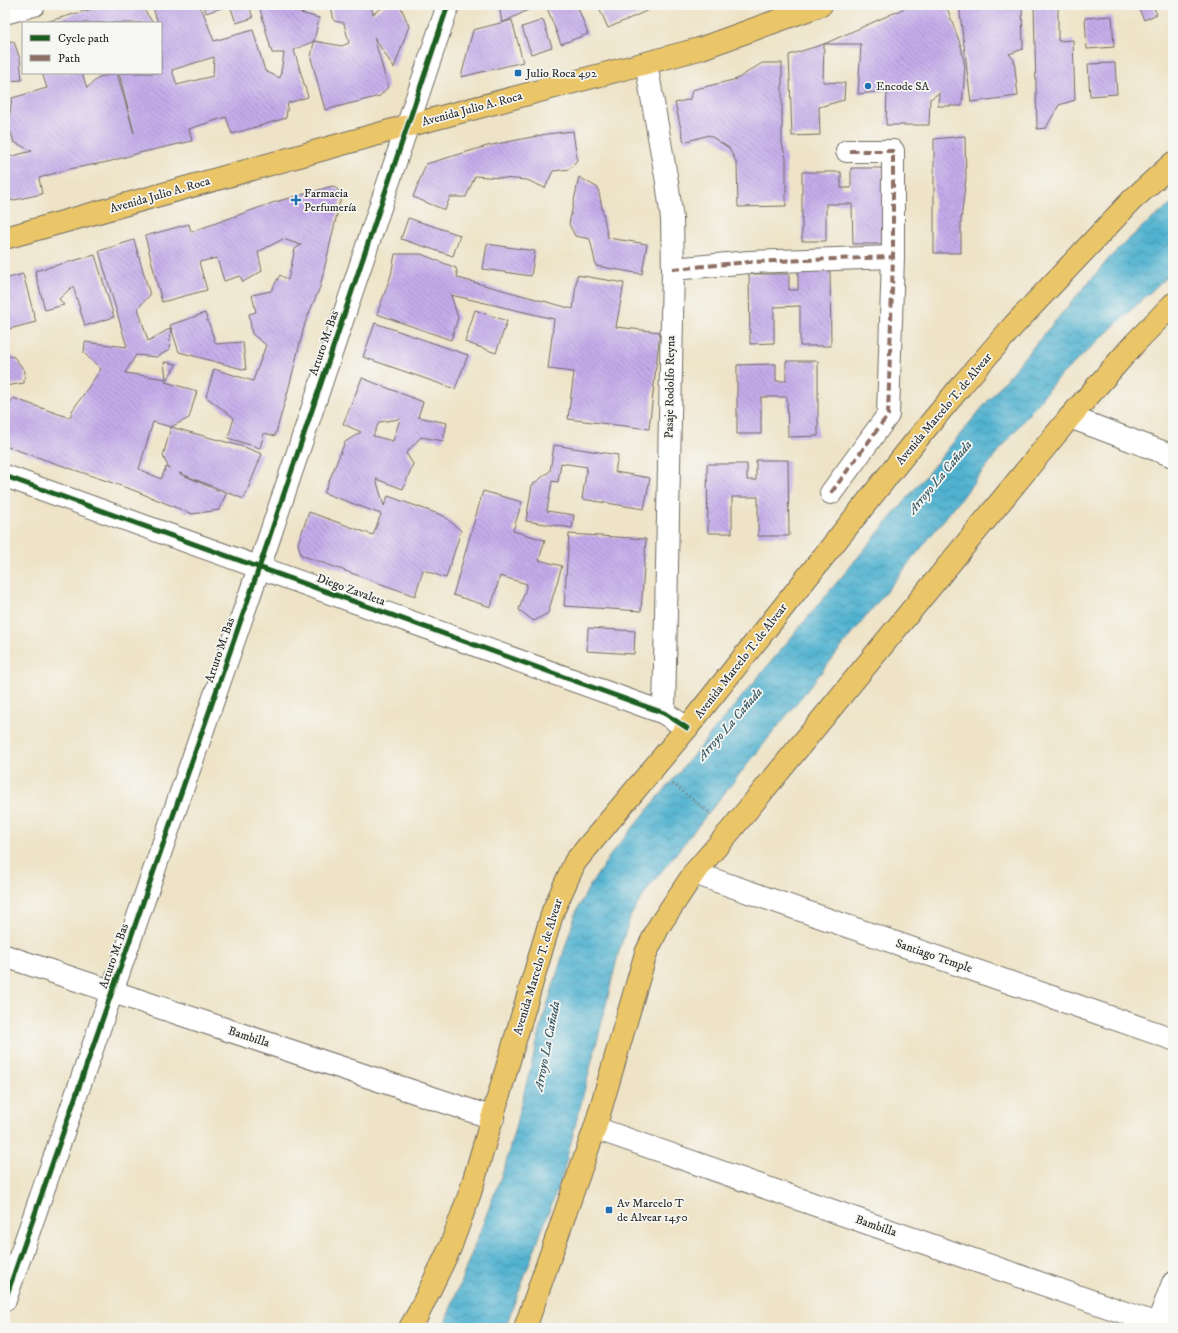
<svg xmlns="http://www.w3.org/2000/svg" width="1178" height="1333" viewBox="0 0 1178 1333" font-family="'IM FELL DW Pica',serif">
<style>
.water{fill:url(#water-waves);stroke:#3e6e7e}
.building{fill:url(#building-back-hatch);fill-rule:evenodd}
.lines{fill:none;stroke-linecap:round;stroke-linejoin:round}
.minor-casing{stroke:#6f6b62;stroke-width:24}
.major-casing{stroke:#6f6b62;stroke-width:24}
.path{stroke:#6f6b62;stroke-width:2.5;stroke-dasharray:1 3;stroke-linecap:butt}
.minor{stroke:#fff;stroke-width:22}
.major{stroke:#ebc669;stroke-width:22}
.quiet{stroke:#8d6e63;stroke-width:4;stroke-dasharray:8 4;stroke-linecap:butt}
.cycleway-casing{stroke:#f6f6f2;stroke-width:8}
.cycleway{stroke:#1b5e20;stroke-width:5}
.poi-dot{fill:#1f6fb2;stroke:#f6f6f2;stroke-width:1.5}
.labels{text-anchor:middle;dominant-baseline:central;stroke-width:3.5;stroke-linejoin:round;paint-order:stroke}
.poi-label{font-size:12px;fill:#2b2b2b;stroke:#f6f6f2;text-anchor:start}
.street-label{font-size:12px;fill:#2b2b2b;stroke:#f6f6f2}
.water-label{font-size:13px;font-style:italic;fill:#385a65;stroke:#f6f6f2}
</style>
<defs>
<pattern id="water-waves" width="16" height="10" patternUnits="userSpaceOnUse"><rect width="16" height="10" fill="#51b2d0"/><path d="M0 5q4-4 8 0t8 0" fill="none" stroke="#4391a9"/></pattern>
<pattern id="building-back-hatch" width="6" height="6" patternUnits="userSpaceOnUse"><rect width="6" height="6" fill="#c4abea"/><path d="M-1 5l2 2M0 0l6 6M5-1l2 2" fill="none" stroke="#9f8bbe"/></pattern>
</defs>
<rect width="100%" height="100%" fill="#f6f6f2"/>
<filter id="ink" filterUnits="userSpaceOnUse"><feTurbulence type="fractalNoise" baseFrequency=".025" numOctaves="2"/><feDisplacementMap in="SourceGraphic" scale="8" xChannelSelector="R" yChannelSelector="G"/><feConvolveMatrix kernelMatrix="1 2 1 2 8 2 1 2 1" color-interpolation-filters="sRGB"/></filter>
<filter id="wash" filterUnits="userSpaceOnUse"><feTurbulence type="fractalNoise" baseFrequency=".012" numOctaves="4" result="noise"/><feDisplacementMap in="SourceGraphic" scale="16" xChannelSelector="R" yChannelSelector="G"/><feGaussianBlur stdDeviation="0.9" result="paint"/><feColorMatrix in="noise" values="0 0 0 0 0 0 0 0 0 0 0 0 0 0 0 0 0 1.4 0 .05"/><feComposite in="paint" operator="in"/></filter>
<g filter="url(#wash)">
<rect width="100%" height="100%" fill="#eee3c7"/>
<polygon class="water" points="1173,203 1173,271 1056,380 649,887 631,915 618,955 601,1026 562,1177 505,1328 443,1328 505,1166 545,1012 576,912 589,887 611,854 1021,361 1112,255 1143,226"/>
<g id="blocks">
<g class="building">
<polygon points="106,5 141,5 153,23 42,23"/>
<path d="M152,5H198L203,12L214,41L253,30L265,71L280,78L284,53H272L259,5H322L297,12L319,18L314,41L294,50L308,97L288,103L286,118L232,134L226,117L189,129L192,141L139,153L108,162L69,169L39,178L42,194L5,202V158L32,151L14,142L8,125L12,98L47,88L42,73H82L87,88L99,77L117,73L134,133L119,73H161V23H158ZM214,57L213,76L177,85L172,70Z"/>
<polygon points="204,5 230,5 206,13"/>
<polygon points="230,5 249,5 253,18 236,23"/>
<polygon points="331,5 371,5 373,14 386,5 400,5 409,26 394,68 374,37 388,87 380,96 325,110 311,58 314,41 342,46 349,43 344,23 334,21"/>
<polygon points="499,5 533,5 530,9 502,23"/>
<polygon points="546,5 577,5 588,34 561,44"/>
<polygon points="598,5 660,5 608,28"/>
<polygon points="912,5 946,5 961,46 965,68 962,106 938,106 939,93 930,99 929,125 886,125 887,91 858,94 861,44 824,44"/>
<polygon points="959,5 1022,5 1023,49 1009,54 1014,60 1018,96 971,102"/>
<polygon points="1034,5 1058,5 1058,41 1073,40 1075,100 1059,105 1046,128 1037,129"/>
<polygon points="1137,5 1152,5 1157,14 1144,20"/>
<polygon points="1112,16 1114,47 1087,49 1085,18"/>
<polygon points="512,20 523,62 461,77 473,30"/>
<polygon points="543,20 552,47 531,54 522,27"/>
<polygon points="5,40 14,42 20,59 22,80 7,81 6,86"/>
<polygon points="824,44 823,82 845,83 844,100 819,107 820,135 792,136 789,55"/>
<polygon points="762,63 782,63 782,144 786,158 786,206 738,207 737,164 729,148 709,135 684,142 675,103 690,99 692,90 737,79"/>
<polygon points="1115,63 1117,94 1090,96 1088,64"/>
<polygon points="573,131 577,160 570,169 553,171 545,188 527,180 475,176 466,197 450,197 445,210 413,197 426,164 487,146 547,134"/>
<polygon points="965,136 966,178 961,220 961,253 934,253 934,139"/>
<polygon points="851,168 883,168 883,244 853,244 852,204 826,204 826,241 802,241 802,172 841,172 841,188 851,188"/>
<polygon points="579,177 598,188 608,238 647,244 642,274 596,266 590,239 575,236 569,224"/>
<polygon points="333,186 342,193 320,287 305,323 288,391 275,436 264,433 260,448 228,438 234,418 206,397 214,369 253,381 266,345 252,334 249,314 256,312 252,295 271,291 280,275 288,280 295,249 301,245 283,239 258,252 262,271 243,282 240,276 224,281 217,258 199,262 207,290 162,302 145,236 189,224 191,232 275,202"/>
<polygon points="408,218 460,235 453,256 401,239"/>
<path d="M134,240L150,295L138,308L148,341L171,328L170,325L205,313L216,344L243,342L246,370L179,352L171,328L169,350L157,357L136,355L125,373L166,379L164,362L177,364L165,382L197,391L189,418L171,427L244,447L262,454L244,499L179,473L226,494L219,510L192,514L133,490L5,446V405L8,406L13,398L70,418L72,411L101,369L84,353L85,342L127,347L99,251ZM153,422L171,427L163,456L169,469L166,467L161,479L139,469Z"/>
<polygon points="487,244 535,251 531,276 483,269"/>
<polygon points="395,254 421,254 456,268 458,278 573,309 577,275 624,283 616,327 660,332 649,429 568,419 574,372 548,369 554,319 451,295 458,318 451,340 377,314 391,275"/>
<polygon points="95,255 114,317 85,326 73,286 59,299 64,305 45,310 35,271"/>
<polygon points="798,270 830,270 831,346 800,346 800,306 774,307 774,343 750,344 749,274 789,274 789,290 798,290"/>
<polygon points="23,274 36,322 5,330 5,279"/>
<polygon points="475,310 507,321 496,353 465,342"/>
<polygon points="375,323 468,355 455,389 363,357"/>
<polygon points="5,355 14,357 25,371 24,383 5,386"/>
<polygon points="786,361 818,361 818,436 788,437 787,397 761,397 761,434 737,434 737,365 776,364 776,381 786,381"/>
<path d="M362,378L423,402L418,417L447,423L443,441L421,437L406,453L413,464L403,489L376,479L384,506L388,496L444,516L461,531L446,578L423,570L415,596L301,555L298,543L309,512L373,535L381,514L324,493L345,442L361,432L343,424ZM400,419L393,441L373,436L379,422Z"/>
<polygon points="554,445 618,455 615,472 650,478 644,509 582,499 587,467 561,463 558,482 552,481 547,511 574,515 572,528 526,521 532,485 550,471"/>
<polygon points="756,460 788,460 789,536 758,536 758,497 732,497 732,533 708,533 707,464 747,464 747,480 756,480"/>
<polygon points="483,491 522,502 513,531 545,540 539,560 562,566 548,613 534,621 519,610 527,584 500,576 491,607 453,595"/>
<polygon points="569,534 646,539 641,611 564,606"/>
<polygon points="588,628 635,631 634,654 587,651"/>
</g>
</g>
</g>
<g filter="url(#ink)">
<use href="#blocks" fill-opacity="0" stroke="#6f6b62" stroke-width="1"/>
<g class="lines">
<g class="minor-casing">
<g id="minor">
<polyline points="5,13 34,5"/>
<polyline points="646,63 667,182 672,219 673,269 664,713"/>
<polyline points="673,269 749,262 893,257"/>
<polyline points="1070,417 1173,456"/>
<polyline points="5,476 664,713 687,728"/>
<polyline points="831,493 888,415 893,257 893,151 847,151"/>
<polyline points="694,873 1173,1039"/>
<polyline points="5,956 493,1118"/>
<polyline points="595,1128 1157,1324"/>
<polyline points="5,1300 259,568 448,5"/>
<polyline points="1156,1328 1173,1283"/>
</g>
</g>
<g class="major-casing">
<g id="major">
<polyline points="5,238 407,126 699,49 821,5"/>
<polyline points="410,1328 418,1314 450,1248 470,1193 553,911 575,862 687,728 914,443 961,386 1014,325 1132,200 1173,163"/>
<polyline points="525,1328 595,1128 646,953 659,926 694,873 731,830 1070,417 1135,343 1173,304"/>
</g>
</g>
<polyline class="path" points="673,784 711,814"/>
<use href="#minor" class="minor"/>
<use href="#major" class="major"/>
<g class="quiet">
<polyline points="673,269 749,262 893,257"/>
<polyline points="831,493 888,415 893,257 893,151 847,151"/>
</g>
<g class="cycleway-casing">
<g id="cycleway">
<polyline points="5,476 664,713 687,728"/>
<polyline points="5,1300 259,568 448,5"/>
</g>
</g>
<use href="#cycleway" class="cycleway"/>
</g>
</g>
<g class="poi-dot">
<rect x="514" y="69" width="8" height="8" rx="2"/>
<circle cx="868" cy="86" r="4"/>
<path d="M294 194h4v4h4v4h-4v4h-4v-4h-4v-4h4z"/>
<rect x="605" y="1206" width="8" height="8" rx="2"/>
</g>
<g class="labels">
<g class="poi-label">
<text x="526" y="73">Julio Roca 492</text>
<text x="876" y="86">Encode SA</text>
<text x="304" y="193">Farmacia<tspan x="304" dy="14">Perfumería</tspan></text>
<text x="617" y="1203">Av Marcelo T<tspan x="617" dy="14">de Alvear 1450</tspan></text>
</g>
<g class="street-label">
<text transform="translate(472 109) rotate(-15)">Avenida Julio A. Roca</text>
<text transform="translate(160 195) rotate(-16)">Avenida Julio A. Roca</text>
<text transform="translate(324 343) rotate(-71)">Arturo M. Bas</text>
<text transform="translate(670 387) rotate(-89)">Pasaje Rodolfo Reyna</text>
<text transform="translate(944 409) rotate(-50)">Avenida Marcelo T. de Alvear</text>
<text transform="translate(351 590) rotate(20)">Diego Zavaleta</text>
<text transform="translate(220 650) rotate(-71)">Arturo M. Bas</text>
<text transform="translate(741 661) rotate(-52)">Avenida Marcelo T. de Alvear</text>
<text transform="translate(114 956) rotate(-71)">Arturo M. Bas</text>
<text transform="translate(934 956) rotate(19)">Santiago Temple</text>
<text transform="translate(538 967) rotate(-73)">Avenida Marcelo T. de Alvear</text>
<text transform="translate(249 1037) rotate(18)">Bambilla</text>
<text transform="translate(876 1226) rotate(19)">Bambilla</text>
</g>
<g class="water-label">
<text transform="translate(940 477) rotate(-50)">Arroyo La Cañada</text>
<text transform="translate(730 724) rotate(-49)">Arroyo La Cañada</text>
<text transform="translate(547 1046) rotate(-79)">Arroyo La Cañada</text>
</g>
</g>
<rect width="1178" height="1333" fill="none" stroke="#f6f6f2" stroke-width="20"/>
<rect x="22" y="22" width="140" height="52" fill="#f6f6f2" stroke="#a5a5a2"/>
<rect x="30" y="35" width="20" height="6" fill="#1b5e20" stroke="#a5a5a2"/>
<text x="58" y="42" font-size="12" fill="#2b2b2b">Cycle path</text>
<rect x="30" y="55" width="20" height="6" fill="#8d6e63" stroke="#a5a5a2"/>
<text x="58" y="62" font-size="12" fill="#2b2b2b">Path</text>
</svg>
